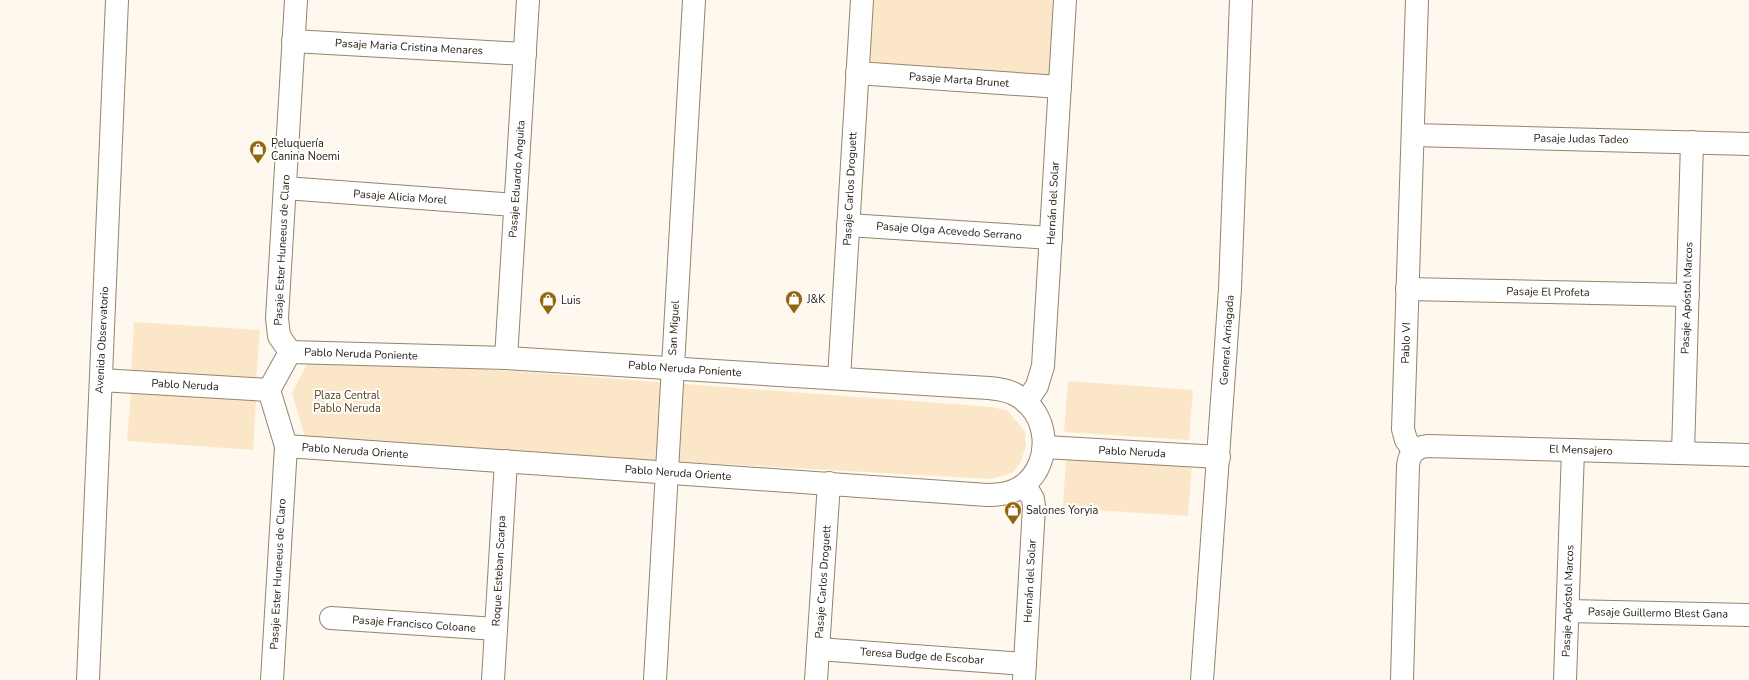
<svg xmlns="http://www.w3.org/2000/svg" width="1749" height="680" viewBox="0 0 1749 680" font-family="'Nunito Sans',sans-serif">
<style>
.green{fill:#fbe7c8}
.lines{fill:none;stroke-linecap:round;stroke-linejoin:round}
.street-casing{stroke:#93846e;stroke-width:24}
.secondary-casing{stroke:#93846e;stroke-width:24}
.street{stroke:#fff;stroke-width:22}
.secondary{stroke:#fff;stroke-width:22}
.labels{text-anchor:middle;dominant-baseline:central;stroke-width:4;stroke-linejoin:round;paint-order:stroke}
.street-label{font-size:11px;fill:#262017;stroke:#fff}
.poi-label{font-size:11px;fill:#262017;stroke:#fff;text-anchor:start}
.park-label{font-size:11px;fill:#58421c;stroke:#fff}
</style>
<rect width="100%" height="100%" fill="#fef8ee"/>
<g class="green">
<polygon points="867,0 1055,0 1051,73 1042,79 872,69 863,61"/>
<polygon points="134,322 260,330 256,381 131,372"/>
<polygon points="311,356 992,407 1008,411 1025,432 1026,447 1020,463 1012,473 992,479 306,441 292,393"/>
<polygon points="1068,381 1193,390 1189,440 1064,432"/>
<polygon points="131,391 256,399 253,450 127,441"/>
<polygon points="1066,457 1192,466 1188,516 1063,508"/>
</g>
<g class="lines">
<g class="street-casing">
<g id="street">
<polyline points="293,41 525,54"/>
<polyline points="857,73 1060,87"/>
<polyline points="1413,135 1749,144"/>
<polyline points="285,188 515,205"/>
<polyline points="848,225 1051,238"/>
<polyline points="1407,289 1688,295"/>
<polyline points="290,352 279,336 277,318 296,0"/>
<polyline points="506,358 528,0"/>
<polyline points="839,378 862,0"/>
<polyline points="101,380 269,390"/>
<polyline points="1026,402 1037,386 1043,366 1065,0"/>
<path d="M286,446L987,495C1001,495 1015,493 1025,484C1053,461 1049,412 1016,395C1008,390 999,389 989,388L506,358L290,352"/>
<polyline points="1045,447 1219,457"/>
<polyline points="1414,451 1406,440 1403,429 1417,0"/>
<polyline points="1683,453 1692,142"/>
<polyline points="1568,611 1749,615"/>
<polyline points="331,618 496,629"/>
<polyline points="818,649 1025,664"/>
<polyline points="88,680 117,0"/>
<polyline points="272,680 286,446 269,390 290,352"/>
<polyline points="493,680 506,461"/>
<polyline points="655,680 694,0"/>
<polyline points="816,680 829,483"/>
<polyline points="1024,680 1034,507 1033,499 1025,485"/>
<path d="M1402,680L1408,466C1409,453 1416,447 1428,446L1749,455"/>
<polyline points="1565,680 1573,450"/>
</g>
</g>
<g class="secondary-casing">
<polyline id="secondary" points="1202,680 1230,289 1241,0"/>
</g>
<use href="#street" class="street"/>
<use href="#secondary" class="secondary"/>
</g>
<defs>
<g id="shop-pin" transform="scale(0.9)"><path d="M0 17L-7.5 6A9.5 9.5 0 1 1 7.5 6Z" fill="#91660f" stroke="#fff"/><path d="M-5-2.5h2.3a2.7 3.5 0 0 1 5.4 0H5L5.5 6h-11ZM-1.5-2.5h3a1.5 2.3 0 0 0-3 0Z" fill="#fff"/></g>
</defs>
<g fill-rule="evenodd">
<use href="#shop-pin" x="258" y="149"/>
<use href="#shop-pin" x="794" y="299"/>
<use href="#shop-pin" x="548" y="300"/>
<use href="#shop-pin" x="1013" y="510"/>
</g>
<g class="labels">
<g class="street-label">
<text transform="translate(409 47) rotate(3)">Pasaje Maria Cristina Menares</text>
<text transform="translate(959 80) rotate(4)">Pasaje Marta Brunet</text>
<text transform="translate(1581 139) rotate(1)">Pasaje Judas Tadeo</text>
<text transform="translate(517 179) rotate(-86)">Pasaje Eduardo Anguita</text>
<text transform="translate(850 189) rotate(-87)">Pasaje Carlos Droguett</text>
<text transform="translate(400 197) rotate(4)">Pasaje Alicia Morel</text>
<text transform="translate(1053 203) rotate(-87)">Hernán del Solar</text>
<text transform="translate(949 231) rotate(4)">Pasaje Olga Acevedo Serrano</text>
<text transform="translate(282 250) rotate(-87)">Pasaje Ester Huneeus de Claro</text>
<text transform="translate(1548 292) rotate(1)">Pasaje El Profeta</text>
<text transform="translate(1687 298) rotate(-88)">Pasaje Apóstol Marcos</text>
<text transform="translate(674 328) rotate(-87)">San Miguel</text>
<text transform="translate(102 340) rotate(-87)">Avenida Observatorio</text>
<text transform="translate(1227 340) rotate(-86)">General Arriagada</text>
<text transform="translate(1406 343) rotate(-88)">Pablo VI</text>
<text transform="translate(361 354) rotate(2)">Pablo Neruda Poniente</text>
<text transform="translate(685 369) rotate(4)">Pablo Neruda Poniente</text>
<text transform="translate(185 385) rotate(3)">Pablo Neruda</text>
<text transform="translate(1581 450) rotate(2)">El Mensajero</text>
<text transform="translate(355 451) rotate(4)">Pablo Neruda Oriente</text>
<text transform="translate(1132 452) rotate(3)">Pablo Neruda</text>
<text transform="translate(678 473) rotate(4)">Pablo Neruda Oriente</text>
<text transform="translate(499 571) rotate(-87)">Roque Esteban Scarpa</text>
<text transform="translate(278 574) rotate(-87)">Pasaje Ester Huneeus de Claro</text>
<text transform="translate(1030 581) rotate(-87)">Hernán del Solar</text>
<text transform="translate(823 582) rotate(-86)">Pasaje Carlos Droguett</text>
<text transform="translate(1568 601) rotate(-88)">Pasaje Apóstol Marcos</text>
<text transform="translate(1658 613) rotate(1)">Pasaje Guillermo Blest Gana</text>
<text transform="translate(414 624) rotate(4)">Pasaje Francisco Coloane</text>
<text transform="translate(922 656) rotate(4)">Teresa Budge de Escobar</text>
</g>
<g class="poi-label">
<text x="271" y="143">Peluquería<tspan x="271" dy="13">Canina Noemi</tspan></text>
<text x="807" y="299">J&amp;K</text>
<text x="561" y="300">Luis</text>
<text x="1026" y="510">Salones Yoryia</text>
</g>
<g class="park-label">
<text x="347" y="395">Plaza Central<tspan x="347" dy="13">Pablo Neruda</tspan></text>
</g>
</g>
</svg>
